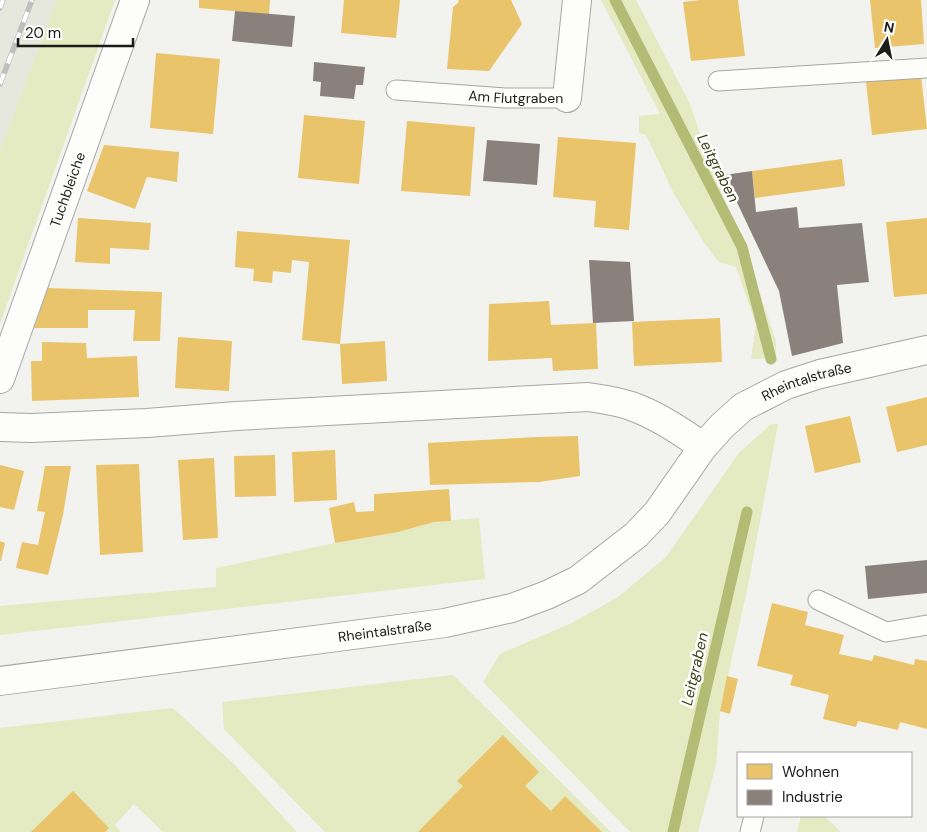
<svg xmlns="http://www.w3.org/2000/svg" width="927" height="832" viewBox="0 0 927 832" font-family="'DM Sans',sans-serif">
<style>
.built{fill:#e6e7dd}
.green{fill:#e4eac1}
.homes{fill:#e9c46a}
.industry{fill:#8a817c}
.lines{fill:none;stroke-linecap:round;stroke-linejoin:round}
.stream{stroke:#b3bc74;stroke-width:11}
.service-casing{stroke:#a6a6a3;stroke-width:21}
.minor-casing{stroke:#a6a6a3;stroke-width:30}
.tertiary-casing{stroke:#a6a6a3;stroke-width:30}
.service{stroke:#fdfdfc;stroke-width:19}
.minor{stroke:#fdfdfc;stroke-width:28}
.tertiary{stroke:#fdfdfc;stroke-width:28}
.rail-casing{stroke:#bfbfbe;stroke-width:5.5}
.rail{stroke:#fff;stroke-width:4;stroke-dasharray:11;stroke-linecap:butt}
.labels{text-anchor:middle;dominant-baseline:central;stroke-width:5;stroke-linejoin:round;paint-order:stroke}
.street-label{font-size:14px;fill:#1b1b19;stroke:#fff}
.water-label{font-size:15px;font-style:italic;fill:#3b4016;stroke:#fff}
</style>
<rect width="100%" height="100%" fill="#f2f3ee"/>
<polygon class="built" points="0,0 57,0 0,150"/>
<g class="green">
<polygon points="57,0 115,0 0,324 0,150"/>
<polygon points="601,0 636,0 690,104 715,177 743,245 776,341 776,358 751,359 756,325 736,267 719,262 703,241 674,194 646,135 639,133 639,116 660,114"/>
<polygon points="771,424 778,424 748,586 720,711 716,765 698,832 630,832 483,682 500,654 572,623 618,597 666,557 739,453"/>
<polygon points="479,518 485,579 0,635 0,606 216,587 216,568 335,543 398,532 434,522"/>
<polygon points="453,675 611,832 325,832 224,729 222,702"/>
<polygon points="173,708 235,765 297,832 163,832 134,804 115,825 121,832 0,832 0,728"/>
<polygon points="801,816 824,816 841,832 797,832"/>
</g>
<g class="homes">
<polygon points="199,0 270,0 269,14 199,8"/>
<polygon points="344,0 400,0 396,38 341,33"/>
<polygon points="458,0 511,0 522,24 489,71 447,69 453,7 459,2"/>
<polygon points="700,0 738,0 745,56 691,61 683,2"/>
<polygon points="870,0 921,0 924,44 875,48"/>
<polygon points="156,53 220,59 213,134 150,128"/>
<polygon points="921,76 927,129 872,135 866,82"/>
<polygon points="304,115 365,121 359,184 298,178"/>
<polygon points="407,121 475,127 470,196 401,191"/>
<polygon points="558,137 636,143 629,230 594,227 596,201 553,197"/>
<polygon points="104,145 179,152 177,182 147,177 135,209 87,191"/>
<polygon points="842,159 845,186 755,198 752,171"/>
<polygon points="78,218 151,223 149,250 110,248 110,264 75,262"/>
<polygon points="927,218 927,294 894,297 886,222"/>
<polygon points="237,231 350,240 340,344 302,340 309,262 292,260 291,273 273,271 272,283 253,281 254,269 235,267"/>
<polygon points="48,288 162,292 160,341 133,341 135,310 88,310 88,328 34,328"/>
<polygon points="549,301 551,325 596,323 598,369 553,371 552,358 488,361 489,304"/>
<polygon points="720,318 722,362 634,366 632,322"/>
<polygon points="178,337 232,341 229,391 175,388"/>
<polygon points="385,341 387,381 342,384 340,344"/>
<polygon points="42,342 86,343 87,358 137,356 139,397 32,401 31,361 42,361"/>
<polygon points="927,397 927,445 897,452 886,407"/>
<polygon points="850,416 861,462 815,473 805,426"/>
<polygon points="578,436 580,476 539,482 430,485 428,443 537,437"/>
<polygon points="335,450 337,500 294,502 292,452"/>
<polygon points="275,455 276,496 235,497 234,456"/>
<polygon points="214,458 218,538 183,540 178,460"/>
<polygon points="139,464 143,552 100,555 96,465"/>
<polygon points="0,465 24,471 14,510 0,507"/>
<polygon points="45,466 71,466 63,515 48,575 16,568 22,542 38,545 45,512 37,511"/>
<polygon points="449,489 451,521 434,522 398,532 335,543 329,508 354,502 356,512 374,511 374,494"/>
<polygon points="0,541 5,543 1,561 0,561"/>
<polygon points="772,603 808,612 805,625 844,635 839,654 872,661 874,655 914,665 915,659 927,661 927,729 900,722 898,730 858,721 856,727 823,719 829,695 790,685 793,675 757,666"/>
<polygon points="727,676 738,679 730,714 720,711"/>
<polygon points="503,735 539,772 525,786 551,811 565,796 602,832 418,832 463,786 457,781"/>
<polygon points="73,791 109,828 105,832 31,832"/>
</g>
<g class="industry">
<polygon points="235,11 295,16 292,47 232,41"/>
<polygon points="314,62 365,67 363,85 356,85 354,99 320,96 321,82 313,81"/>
<polygon points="487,140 540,144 537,185 483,181"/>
<polygon points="752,171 756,212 797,207 799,228 862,223 869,282 837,285 843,343 792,356 779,291 724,175"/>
<polygon points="589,260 630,262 634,321 593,323"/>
<polygon points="927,560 927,593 868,599 865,566"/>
</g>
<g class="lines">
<g class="stream">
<polyline points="615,0 742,247 771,359"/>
<polyline points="673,832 747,512"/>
</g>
<g class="service-casing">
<g id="service">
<polyline points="718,81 927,68"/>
<path id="s1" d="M396,90L505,98H567"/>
<polyline points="818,600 886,632 927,625"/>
<polyline points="750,832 754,816"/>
</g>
</g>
<g class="minor-casing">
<g id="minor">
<polyline points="567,98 577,0"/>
<path id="s2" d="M0,379L135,0"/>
<path d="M0,427L31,428L147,423L236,416L588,397C602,399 617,401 631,406C657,415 681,431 703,447"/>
</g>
</g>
<g class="tertiary-casing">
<g id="tertiary">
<path id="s3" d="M0,681L445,623L512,608L547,595L578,580L636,535L657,513L703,447L722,426L743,407L786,385L820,374L927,350"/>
</g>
</g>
<use href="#service" class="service"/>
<use href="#minor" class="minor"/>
<use href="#tertiary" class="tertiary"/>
<g class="rail-casing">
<g id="rail">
<polyline points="0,8 3,0"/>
<polyline points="0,84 32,0"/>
</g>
</g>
<use href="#rail" class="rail"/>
</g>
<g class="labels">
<g class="street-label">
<text stroke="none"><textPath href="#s1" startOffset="120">Am Flutgraben</textPath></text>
<text stroke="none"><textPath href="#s2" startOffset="201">Tuchbleiche</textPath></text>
<text stroke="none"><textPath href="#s3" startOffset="899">Rheintalstraße</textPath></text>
<text stroke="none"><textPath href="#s3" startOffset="388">Rheintalstraße</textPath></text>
</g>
<g class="water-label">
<text transform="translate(718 168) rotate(63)">Leitgraben</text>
<text transform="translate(695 669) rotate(-77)">Leitgraben</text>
</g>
</g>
<rect x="737" y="752" width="175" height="65" fill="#ffffff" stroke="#a4a4a3"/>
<rect x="747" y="764" width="25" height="15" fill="#e9c46a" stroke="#a4a4a3"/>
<text x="782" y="777" font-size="15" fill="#1b1b19">Wohnen</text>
<rect x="747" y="790" width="25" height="15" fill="#8a817c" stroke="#a4a4a3"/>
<text x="782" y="802" font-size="15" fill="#1b1b19">Industrie</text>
<g transform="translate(887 40) rotate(10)" stroke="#ffffff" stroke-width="4" paint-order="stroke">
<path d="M0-4L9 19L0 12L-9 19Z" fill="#1b1b19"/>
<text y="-8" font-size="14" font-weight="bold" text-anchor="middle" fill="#1b1b19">N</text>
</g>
<path d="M18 38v8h115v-8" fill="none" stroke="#1b1b19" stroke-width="2.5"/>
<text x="25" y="38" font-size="15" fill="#1b1b19" stroke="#ffffff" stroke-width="4" paint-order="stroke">20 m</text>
</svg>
